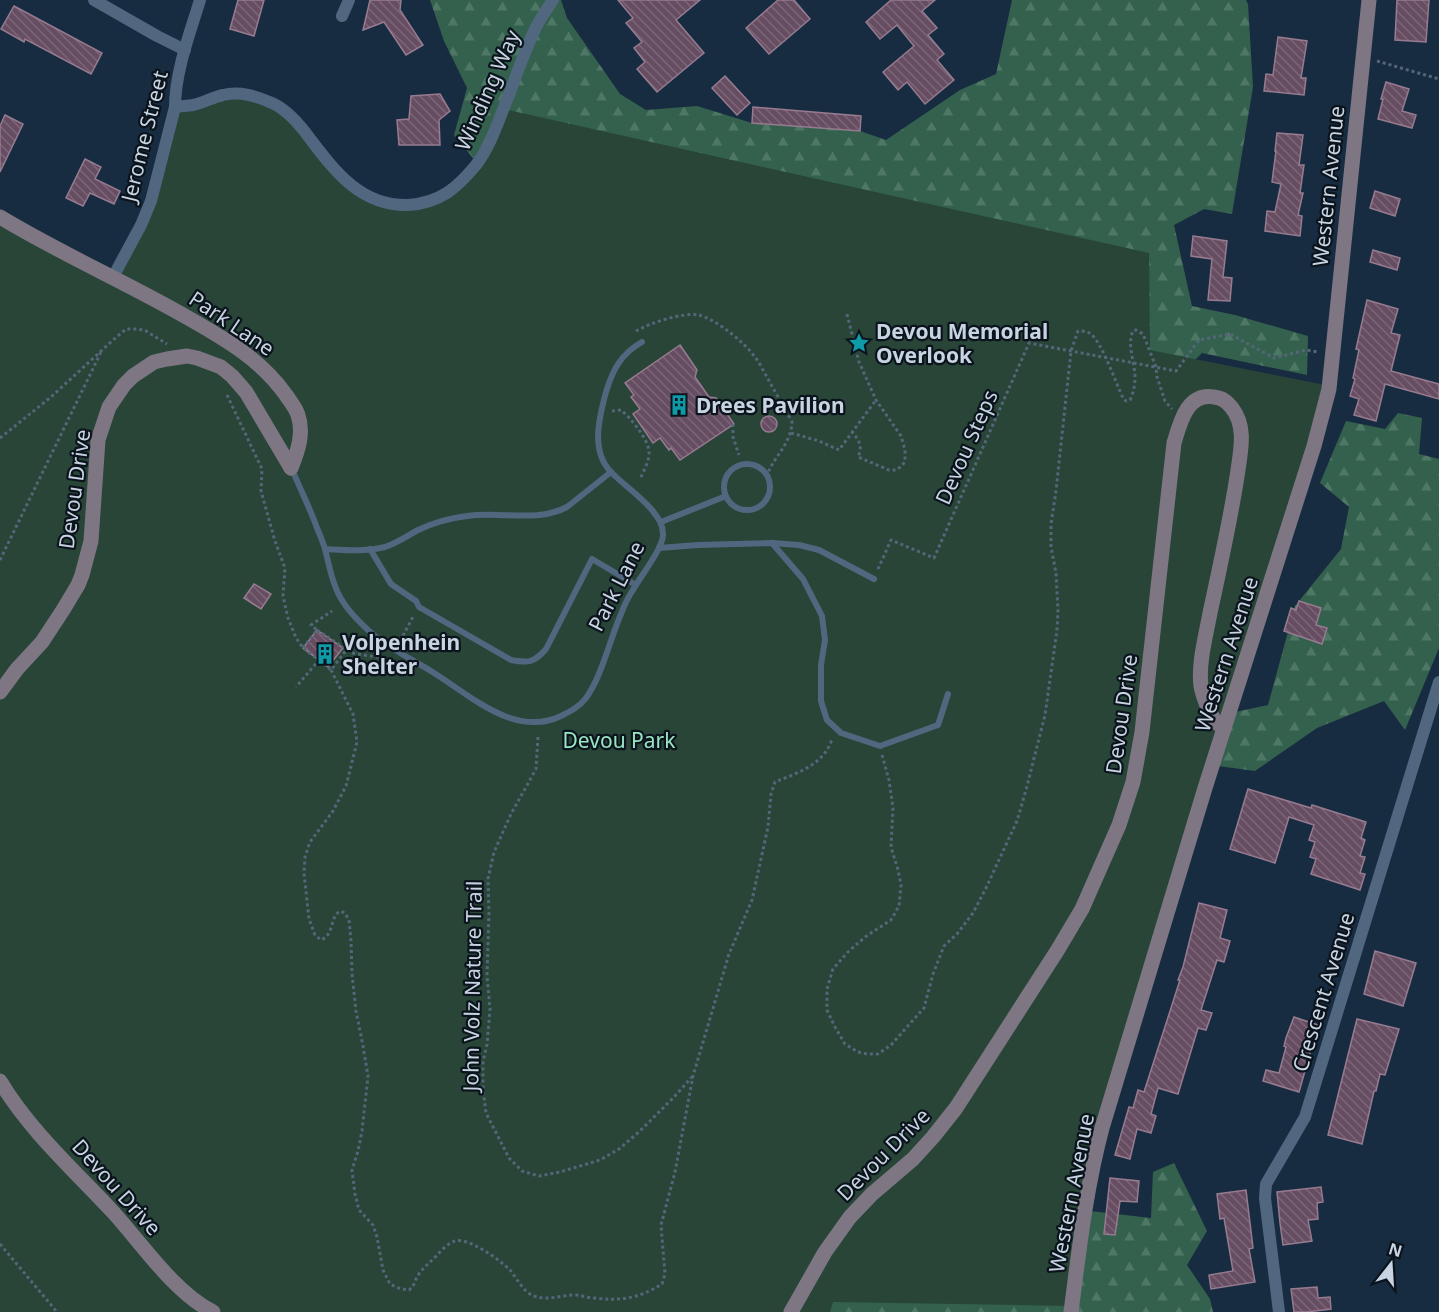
<svg xmlns="http://www.w3.org/2000/svg" width="1439" height="1312" viewBox="0 0 1439 1312" font-family="'Noto Sans',sans-serif">
<style>
.forest{fill:url(#forest-firs)}
.park{fill:#284538}
.building{fill:url(#building-back-hatch);stroke:#977b90;stroke-width:1.5}
.lines{fill:none;stroke-linecap:round;stroke-linejoin:round}
.path{stroke:#556679;stroke-width:3;stroke-dasharray:3 3;stroke-linecap:butt}
.lane{stroke:#51677f;stroke-width:6}
.street{stroke:#51677f;stroke-width:12}
.secondary{stroke:#7e7683;stroke-width:15}
.labels{text-anchor:middle;dominant-baseline:central;stroke-width:4.5;stroke-linejoin:round;paint-order:stroke}
.street-label{font-size:21px;fill:#c8d4e2;stroke:#0b141d}
.poi-label{font-size:21px;font-weight:bold;fill:#c8d4e2;stroke:#0b141d;text-anchor:start}
.park-label{font-size:21px;fill:#98e5c2;stroke:#0b141d}
</style>
<defs>
<pattern id="forest-firs" width="22" height="20" patternUnits="userSpaceOnUse" patternTransform="scale(1.5)"><rect width="22" height="20" fill="#33614d"/><path d="M5 1l3.5 6h-7zM16 11l3.5 6h-7z" fill="#4f7766"/></pattern>
<pattern id="building-back-hatch" width="6" height="6" patternUnits="userSpaceOnUse" patternTransform="scale(1.5)"><rect width="6" height="6" fill="#674d62"/><path d="M-1 5l2 2M0 0l6 6M5-1l2 2" fill="none" stroke="#7b6678"/></pattern>
</defs>
<rect width="100%" height="100%" fill="#182c41"/>
<polygon class="forest" points="430,0 561,0 567,18 620,94 646,110 697,106 752,123 860,131 886,140 960,90 996,74 1012,0 1246,0 1248,4 1253,87 1232,214 1204,209 1174,225 1192,306 1235,315 1308,336 1307,375 1202,353 1170,385 1221,715 1268,705 1295,606 1341,549 1349,507 1320,483 1346,421 1385,429 1398,413 1422,418 1419,454 1439,459 1439,648 1405,730 1384,701 1317,728 1255,771 1203,764 1072,1209 1151,1218 1153,1172 1174,1163 1207,1231 1187,1265 1210,1299 1213,1312 0,1312 544,404 324,157 384,203 441,198 477,163 454,135 467,88 444,41"/>
<polygon class="park" points="221,95 273,103 367,196 418,204 459,184 503,109 1149,253 1150,350 1330,386 1102,1128 1072,1306 833,1302 830,1312 0,1312 0,217 113,277 141,225 175,107"/>
<g class="building">
<polygon points="238,0 264,0 254,36 230,29"/>
<polygon points="370,0 401,0 400,10 423,45 406,55 384,22 363,30"/>
<polygon points="618,0 700,0 676,20 704,53 657,92 637,69 645,62 634,48 642,42 626,23 633,18"/>
<polygon points="778,0 794,0 810,19 769,54 746,28"/>
<polygon points="891,0 935,0 922,11 937,28 928,35 944,54 937,60 954,80 925,104 907,82 898,90 883,72 914,46 897,25 880,39 866,22"/>
<polygon points="1397,0 1429,0 1426,42 1395,40"/>
<polygon points="14,6 102,53 91,74 25,39 24,42 1,29"/>
<polygon points="1278,37 1307,41 1301,78 1306,78 1304,95 1264,91 1266,74 1273,75"/>
<polygon points="725,76 750,103 737,115 712,88"/>
<polygon points="1386,82 1409,89 1402,111 1416,115 1412,128 1378,119 1383,99 1381,99"/>
<polygon points="440,94 450,111 439,120 440,145 399,145 397,120 409,119 411,96"/>
<polygon points="753,107 861,116 860,131 752,123"/>
<polygon points="5,115 23,124 0,172 0,126"/>
<polygon points="1277,133 1303,135 1299,165 1304,165 1300,193 1303,193 1298,215 1302,216 1300,236 1265,231 1267,211 1275,212 1281,184 1272,182 1276,151 1275,151"/>
<polygon points="85,159 101,167 95,179 120,191 114,204 90,193 83,206 66,198"/>
<polygon points="1375,191 1400,199 1395,216 1370,208"/>
<polygon points="1193,236 1227,241 1223,277 1232,278 1230,301 1208,300 1212,259 1191,256"/>
<polygon points="1373,250 1400,258 1397,270 1370,262"/>
<polygon points="1367,300 1398,309 1391,333 1400,335 1391,371 1439,384 1439,399 1385,384 1376,421 1354,415 1359,399 1350,396 1355,379 1353,378 1359,350 1356,349"/>
<polygon points="680,345 697,370 695,377 709,397 716,398 734,424 680,460 671,448 669,450 660,438 653,443 633,414 640,409 631,397 634,395 625,383"/>
<circle cx="769" cy="424" r="8"/>
<polygon points="254,584 271,594 261,609 244,598"/>
<polygon points="1299,601 1321,608 1316,625 1327,628 1322,644 1284,631 1291,608 1296,610"/>
<polygon points="317,630 343,648 328,667 303,648"/>
<polygon points="1248,789 1311,808 1312,805 1366,822 1361,838 1365,840 1360,856 1365,857 1360,873 1365,874 1360,890 1311,874 1316,859 1310,857 1315,842 1309,840 1314,825 1289,817 1275,863 1230,849"/>
<polygon points="1199,903 1227,910 1220,938 1230,941 1224,962 1217,960 1201,1010 1212,1013 1206,1030 1198,1028 1178,1094 1158,1088 1151,1114 1156,1116 1151,1133 1137,1129 1130,1159 1115,1155 1129,1107 1133,1108 1138,1090 1144,1092 1180,980 1178,980 1183,967"/>
<polygon points="1375,951 1416,963 1403,1006 1364,994"/>
<polygon points="1294,1017 1318,1025 1299,1092 1263,1081 1266,1070 1279,1073 1286,1047 1284,1046 1286,1038"/>
<polygon points="1357,1019 1399,1029 1385,1075 1380,1074 1376,1091 1374,1091 1362,1144 1328,1135"/>
<polygon points="1110,1178 1139,1181 1137,1202 1120,1201 1115,1235 1104,1234"/>
<polygon points="1321,1187 1323,1202 1317,1203 1318,1219 1308,1220 1312,1241 1283,1245 1280,1223 1277,1192"/>
<polygon points="1246,1190 1253,1248 1249,1249 1255,1282 1211,1289 1209,1275 1233,1271 1224,1218 1220,1219 1217,1194"/>
<polygon points="1317,1287 1318,1298 1330,1297 1331,1309 1307,1312 1294,1312 1291,1289"/>
</g>
<g class="lines">
<g class="path">
<polyline points="1377,61 1439,79"/>
<path d="M847,314L859,362L876,400L901,436L905,450V461L902,466L896,470H889L858,457C863,446 859,440 852,432"/>
<path d="M636,331C650,323 683,312 699,315C717,320 744,342 755,357C760,363 763,371 767,377C775,392 784,407 792,422C791,444 775,455 767,475"/>
<polyline points="227,395 262,469 261,491 275,541 285,568 283,596 288,618 296,638 303,648 319,660 296,687"/>
<path d="M612,411L621,410C630,417 648,439 649,451C650,460 644,470 640,479"/>
<polyline points="733,424 733,437 739,455"/>
<polyline points="791,433 819,441 839,450 876,400"/>
<polyline points="0,438 51,397 112,341 126,329 138,329 146,331 167,344"/>
<polyline points="0,560 102,350"/>
<polyline points="878,569 891,540 934,558 1029,343 1176,371 1199,340 1230,334 1274,358 1306,350 1318,352"/>
<polyline points="317,630 352,653 383,658 386,657"/>
<polyline points="400,641 414,615"/>
<polyline points="303,648 317,630 311,625 332,611"/>
<polyline points="319,660 331,670 347,649"/>
<path d="M331,670L353,714L357,742L346,786L333,811L310,842L305,857L304,873L309,919L315,935L321,940C335,934 329,918 340,911L345,913L349,920L351,941L352,974L356,1011L363,1046L368,1076L362,1131L358,1151L352,1170L355,1194L359,1210L373,1225L377,1237L383,1270L390,1284L401,1289L409,1290L413,1287C418,1270 426,1267 437,1255C442,1250 448,1243 455,1241C468,1237 500,1260 510,1270C517,1278 523,1292 534,1296C548,1301 561,1295 575,1295C581,1295 587,1298 593,1298C620,1301 638,1299 662,1284L665,1274L661,1225L675,1172L693,1076L729,954L752,900L768,827L771,794L775,782C797,773 824,765 832,739"/>
<polyline points="538,737 536,769 511,814 494,852 488,879 489,913 487,976 490,1009 487,1044 483,1062 483,1089 486,1113 509,1158 522,1171 539,1176 560,1172 600,1160 619,1149 640,1131 673,1098 692,1077"/>
<path d="M882,755L889,780L893,808L891,847L898,870L901,885L899,906L891,920L865,937L848,952L833,969L827,989V1010L835,1027L845,1044L858,1052L867,1054H878L891,1045L924,1008L933,974L944,946L957,934L973,913L986,888L1017,821L1026,790L1045,715L1057,630L1058,610L1056,573L1051,547V524L1056,491L1071,351L1078,331C1082,331 1087,331 1091,334C1102,343 1116,383 1123,398L1126,401L1130,400C1134,392 1135,384 1135,375C1134,361 1127,344 1133,331L1136,330L1143,334L1147,344L1156,367L1157,377L1165,401L1172,409"/>
<polyline points="0,1244 57,1312"/>
</g>
<g class="lane">
<circle cx="747" cy="487" r="23"/>
<path d="M292,469C300,489 310,508 317,528C320,535 323,542 325,549C329,564 331,579 338,593C345,608 363,626 376,637C394,651 415,661 434,673C471,696 515,738 561,716C571,711 579,707 586,698C602,676 610,639 621,614C624,606 628,597 633,590C640,577 664,547 663,534C663,524 658,518 652,510C639,495 626,487 612,473C590,452 599,418 606,392C613,369 621,354 642,342"/>
<polyline points="661,522 726,496"/>
<polyline points="772,543 803,579 822,616 825,640 821,665 821,701 827,720 841,733 880,746 938,725 948,694"/>
<polyline points="659,548 698,545 772,543 799,545 819,550 874,579"/>
<path d="M325,549C345,550 365,552 385,547C397,543 407,536 418,530C433,523 450,518 467,516C499,511 537,523 567,507L611,472"/>
<path d="M370,549L391,584L416,601L419,607L511,660C528,663 534,663 546,649L592,559L636,585"/>
</g>
<g class="street">
<polyline points="94,0 157,36 185,50"/>
<polyline points="342,16 349,0"/>
<path d="M175,107C181,106 187,106 193,105C203,103 213,97 223,95C240,91 256,96 272,103C288,110 301,126 311,140C337,174 362,206 408,205C440,203 457,188 476,165C492,144 499,118 509,95C517,72 526,49 536,27C541,18 547,9 553,0"/>
<path d="M113,277L141,225L151,201L175,107C175,72 190,33 200,0"/>
<polyline points="1279,1312 1265,1198 1266,1184 1305,1117 1439,682"/>
</g>
<g class="secondary">
<path d="M0,217C61,254 128,283 190,319C227,340 261,360 286,395C290,401 296,408 298,415C304,433 298,451 291,468"/>
<polyline points="0,692 17,669 42,642 63,610 78,585 82,575 91,541 98,440 109,407 124,385 133,376 154,362 167,359 187,356 197,358 221,367 232,376 246,392 291,468"/>
<path d="M0,1081C30,1131 74,1170 113,1212C143,1245 174,1292 213,1312"/>
<path d="M791,1312L825,1252L850,1217L872,1194L913,1159L933,1137L956,1108L1057,951L1082,909L1119,825L1133,782L1142,732L1174,443C1180,423 1187,392 1214,397C1223,398 1227,402 1232,408C1246,426 1241,449 1238,470C1231,518 1220,566 1210,613C1206,635 1198,664 1201,686C1202,693 1209,713 1214,719C1217,723 1221,726 1224,729"/>
<path d="M1071,1312C1079,1250 1086,1188 1102,1128L1205,788L1314,446L1329,389L1369,0"/>
</g>
</g>
<defs>
<g id="sight-bare" transform="scale(1.62)"><path d="M0-6L1.8-2.2L6-1.7L2.9 1.2L3.7 5.4L0 3.3L-3.7 5.4L-2.9 1.2L-6-1.7L-1.8-2.2Z" fill="#0f9aa8" stroke="#0b141d" stroke-width="2.5" paint-order="stroke"/></g>
<g id="building-bare" transform="scale(1.62)"><path d="M-4-6H4V6H1V3H-1V6H-4ZM-2.5-4.3h1.7v1.8h-1.7ZM.8-4.3h1.7v1.8H.8ZM-2.5-1h1.7V.8h-1.7ZM.8-1h1.7V.8H.8Z" fill="#0f9aa8" stroke="#0b141d" stroke-width="2.5" paint-order="stroke"/></g>
</defs>
<g fill-rule="evenodd">
<use href="#sight-bare" x="859" y="343"/>
<use href="#building-bare" x="679" y="405"/>
<use href="#building-bare" x="325" y="654"/>
</g>
<g class="labels">
<g class="street-label">
<text transform="translate(487 90) rotate(-66)">Winding Way</text>
<text transform="translate(144 136) rotate(-76)">Jerome Street</text>
<text transform="translate(1328 186) rotate(-84)">Western Avenue</text>
<text transform="translate(232 323) rotate(34)">Park Lane</text>
<text transform="translate(966 447) rotate(-66)">Devou Steps</text>
<text transform="translate(74 489) rotate(-82)">Devou Drive</text>
<text transform="translate(616 586) rotate(-63)">Park Lane</text>
<text transform="translate(1226 654) rotate(-72)">Western Avenue</text>
<text transform="translate(1121 714) rotate(-82)">Devou Drive</text>
<text transform="translate(472 986) rotate(-89)">John Volz Nature Trail</text>
<text transform="translate(1323 992) rotate(-73)">Crescent Avenue</text>
<text transform="translate(883 1154) rotate(-45)">Devou Drive</text>
<text transform="translate(117 1187) rotate(48)">Devou Drive</text>
<text transform="translate(1071 1193) rotate(-79)">Western Avenue</text>
</g>
<g class="poi-label">
<text x="876" y="331">Devou Memorial<tspan x="876" dy="24">Overlook</tspan></text>
<text x="696" y="405">Drees Pavilion</text>
<text x="342" y="642">Volpenhein<tspan x="342" dy="24">Shelter</tspan></text>
</g>
<g class="park-label">
<text x="619" y="740">Devou Park</text>
</g>
</g>
<g transform="translate(1391 1264) rotate(17)" stroke="#0b141d" stroke-width="4.5" paint-order="stroke">
<path d="M0-4.5L10 22L0 15L-10 22Z" fill="#c8d4e2"/>
<text y="-9" font-size="16" font-weight="bold" text-anchor="middle" fill="#c8d4e2">N</text>
</g>
</svg>
